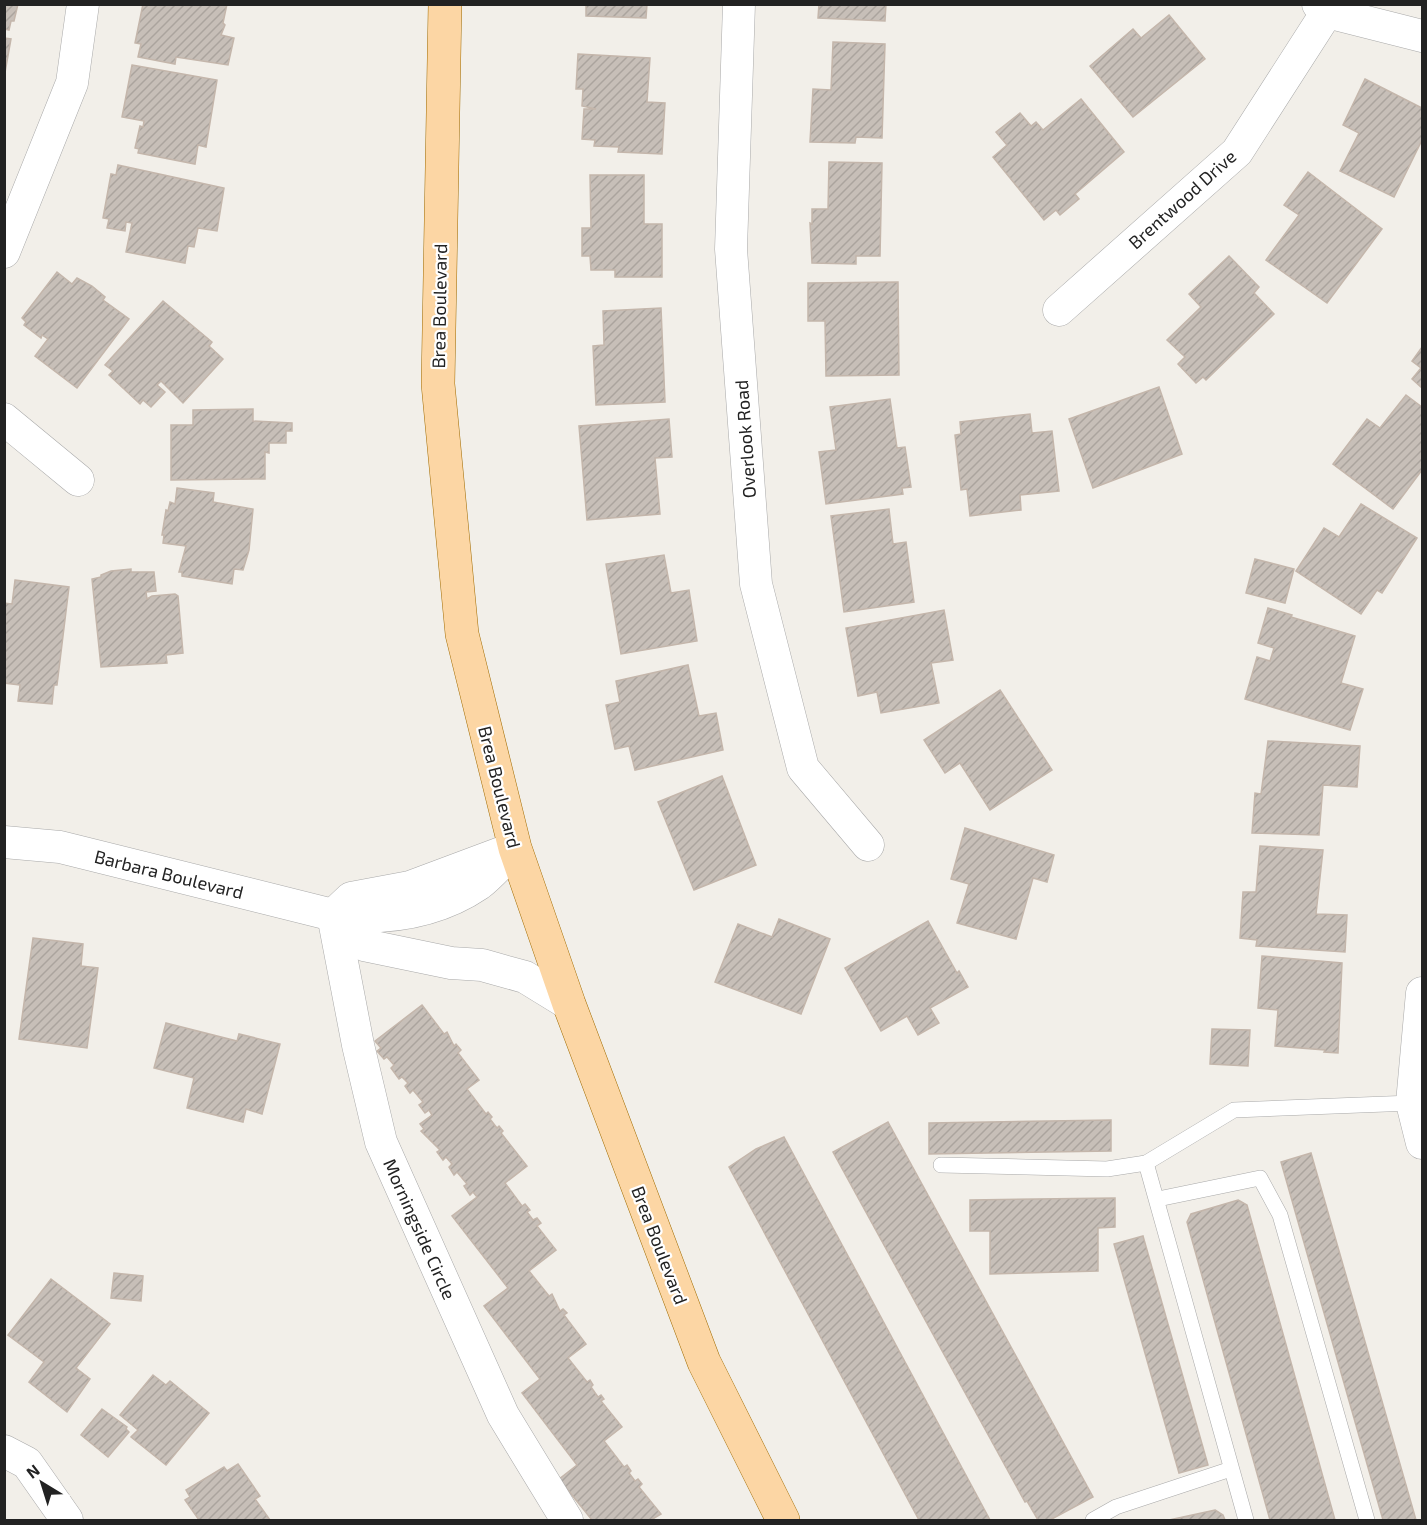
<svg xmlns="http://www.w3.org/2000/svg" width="1427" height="1525" viewBox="0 0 1427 1525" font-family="'Exo 2',sans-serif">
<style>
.building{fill:url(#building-hatch);stroke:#c4b6ab;stroke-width:1.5}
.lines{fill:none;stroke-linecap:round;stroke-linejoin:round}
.service-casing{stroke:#a9a9a9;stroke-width:16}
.minor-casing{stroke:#a9a9a9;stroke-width:33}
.primary-casing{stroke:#a06b00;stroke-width:34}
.service{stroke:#fff;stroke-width:15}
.minor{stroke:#fff;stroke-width:32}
.primary{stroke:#fcd6a4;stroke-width:33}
.labels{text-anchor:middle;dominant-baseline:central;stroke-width:4.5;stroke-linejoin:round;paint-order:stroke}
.street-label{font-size:18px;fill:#222;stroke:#fff}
</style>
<defs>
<pattern id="building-hatch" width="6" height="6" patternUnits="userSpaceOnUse" patternTransform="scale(1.5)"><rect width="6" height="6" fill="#c7bfb8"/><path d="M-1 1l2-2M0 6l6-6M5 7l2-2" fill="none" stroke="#aba49e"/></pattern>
</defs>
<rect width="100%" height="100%" fill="#f2efe9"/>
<g class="building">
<polygon points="4,4 18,4 14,21 11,21 9,30 4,29"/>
<polygon points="143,4 227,4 223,23 225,25 221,35 234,38 228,65 176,57 175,64 138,57 141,44 135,43"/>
<polygon points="586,4 647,4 646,18 586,16"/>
<polygon points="819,4 886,4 885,21 818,18"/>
<polygon points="1169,15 1205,59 1133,117 1090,66 1133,29 1141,38"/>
<polygon points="4,38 11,39 4,78"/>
<polygon points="833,42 885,44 882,138 856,137 855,143 810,142 813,89 831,90"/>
<polygon points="578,54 650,58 647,102 665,103 662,154 618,152 619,147 594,146 595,140 582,139 584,109 596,109 582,106 583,89 576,89"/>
<polygon points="132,65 217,80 206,147 198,145 195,164 138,153 139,149 135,148 140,126 143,127 144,121 122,117"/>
<polygon points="1365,79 1422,108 1422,140 1394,197 1340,171 1359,133 1343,125"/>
<polygon points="1081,99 1124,152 1075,194 1079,199 1060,215 1056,210 1044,220 993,157 1007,145 996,132 1020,113 1031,126 1036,122 1043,130"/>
<polygon points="829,162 882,163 880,256 856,256 856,264 812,263 810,223 812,224 812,209 828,209"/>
<polygon points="118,165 224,188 217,231 198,228 194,247 188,246 185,263 126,252 132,223 126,222 125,231 107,228 109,219 103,218 111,174 116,175"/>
<polygon points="1308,172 1382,229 1327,303 1266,260 1299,215 1284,205"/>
<polygon points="590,175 644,175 644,224 662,224 662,277 615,277 615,270 591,270 590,256 582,256 582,228 591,228"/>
<polygon points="1229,256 1259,287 1254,293 1274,314 1206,380 1203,377 1196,383 1178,364 1185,357 1167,340 1201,307 1189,294"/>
<polygon points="57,272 72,284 77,278 92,286 105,297 103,300 129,319 77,388 35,356 48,339 42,335 41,338 24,325 26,322 22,318"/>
<polygon points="898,282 899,375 826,376 825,321 808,321 808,283"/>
<polygon points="163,301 212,342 209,346 223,359 183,403 161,381 157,385 165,392 151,407 143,400 140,404 109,375 113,371 105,365"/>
<polygon points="661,308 665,402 596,405 593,346 604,345 603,311"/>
<polygon points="1422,347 1422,388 1412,379 1421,368 1412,361"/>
<polygon points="1159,387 1182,454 1093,488 1069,419"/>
<polygon points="1406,395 1422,407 1422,470 1393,509 1333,464 1367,419 1380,428"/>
<polygon points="890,399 897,448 905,447 911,487 902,488 903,494 826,504 819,452 836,450 830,407"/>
<polygon points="253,409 253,421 292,423 292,431 286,431 286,443 269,443 269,453 265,452 265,479 171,480 171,425 193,425 193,410"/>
<polygon points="1030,414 1032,433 1052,431 1059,491 1020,495 1021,510 970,516 967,489 961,490 955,435 961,434 960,422"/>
<polygon points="669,419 672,457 655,458 660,514 587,520 579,426"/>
<polygon points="177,488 214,493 213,502 253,509 249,550 243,570 234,569 232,584 182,576 182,572 179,572 186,546 163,543 164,535 162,535 166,510 168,511 170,502 175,504"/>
<polygon points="1361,504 1417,538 1382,593 1377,590 1361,614 1296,571 1324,528 1339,537"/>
<polygon points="889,509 893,544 906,542 914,602 844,612 831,516"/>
<polygon points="664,555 671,593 689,590 697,641 621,654 606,564"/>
<polygon points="1255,559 1294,569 1285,603 1246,593"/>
<polygon points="131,569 131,572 154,572 156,591 146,592 147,599 152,596 175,594 178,596 183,653 166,655 167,663 101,667 92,579 101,577 101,575 111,571"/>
<polygon points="15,580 69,587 57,685 54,685 52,704 18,701 20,685 4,683 4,603 12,604"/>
<polygon points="1268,608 1292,615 1291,617 1355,636 1341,683 1363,689 1350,730 1245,699 1257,657 1270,661 1274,648 1258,643"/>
<polygon points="944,610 953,660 931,663 939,703 881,713 877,692 858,696 846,628"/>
<polygon points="688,665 699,716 716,713 723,750 635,770 629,746 615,749 606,705 620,702 616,681"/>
<polygon points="1000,690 1052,770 990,810 960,763 945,773 924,740"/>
<polygon points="1268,741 1360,746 1357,787 1323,785 1319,835 1252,833 1255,793 1261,794"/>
<polygon points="722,776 756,865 694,890 658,802"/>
<polygon points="965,828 1054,855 1047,882 1033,878 1016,939 957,923 969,884 951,879"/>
<polygon points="1260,846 1323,850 1316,914 1347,915 1345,952 1256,946 1257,940 1240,938 1243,892 1256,892"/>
<polygon points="779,919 830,939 801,1014 715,982 738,924 772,937"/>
<polygon points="928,921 957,973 959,971 968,987 930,1008 939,1023 918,1035 907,1016 881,1031 845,968"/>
<polygon points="33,938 83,944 81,966 98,968 87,1048 19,1039"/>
<polygon points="1262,956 1342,963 1338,1053 1324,1052 1325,1050 1275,1046 1278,1010 1258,1008"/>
<polygon points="422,1005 444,1034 447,1032 454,1046 456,1044 461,1050 458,1053 479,1080 467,1089 486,1114 488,1112 492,1117 490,1119 497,1128 499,1126 503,1131 501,1133 527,1166 505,1183 522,1206 525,1204 530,1210 527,1212 533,1220 537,1218 541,1223 537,1226 556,1250 529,1271 549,1296 552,1294 560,1311 563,1309 567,1313 564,1315 586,1344 568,1358 587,1382 590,1380 593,1385 591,1387 598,1397 601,1395 604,1399 601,1401 622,1427 604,1441 624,1467 627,1465 631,1471 629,1473 635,1481 638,1479 642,1484 639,1487 661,1514 651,1520 592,1520 559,1479 577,1465 522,1393 540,1379 484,1306 508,1288 452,1216 477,1197 473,1192 470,1195 464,1186 467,1184 457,1172 454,1175 449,1167 452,1164 446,1157 443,1160 437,1152 440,1150 421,1131 424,1129 420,1124 432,1115 429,1110 425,1113 419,1105 423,1102 413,1090 410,1093 405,1086 408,1083 402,1077 399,1079 391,1068 394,1065 387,1057 384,1059 377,1051 381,1048 375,1041"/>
<polygon points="166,1023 237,1041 239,1034 280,1044 262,1114 246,1109 243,1122 187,1108 194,1078 154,1068"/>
<polygon points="1212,1029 1250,1030 1248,1066 1210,1064"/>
<polygon points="1111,1120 1111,1151 929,1154 929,1123"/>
<polygon points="888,1122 1093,1497 1050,1520 1038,1520 1027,1501 1025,1502 833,1152"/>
<polygon points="784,1137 990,1520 919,1520 729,1167 756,1149"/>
<polygon points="1311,1153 1416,1520 1383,1520 1281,1162"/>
<polygon points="1115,1198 1115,1227 1098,1228 1098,1271 990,1274 990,1231 970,1231 970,1200"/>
<polygon points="1238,1200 1247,1205 1335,1520 1270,1520 1187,1222 1191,1214"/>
<polygon points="1143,1236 1208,1465 1179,1473 1114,1244"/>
<polygon points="114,1273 143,1276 141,1301 111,1298"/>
<polygon points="51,1279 110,1324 76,1368 90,1379 67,1412 29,1382 44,1362 8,1335"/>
<polygon points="153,1375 166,1385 170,1381 209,1413 166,1465 131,1437 138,1430 120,1415"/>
<polygon points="102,1409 127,1427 126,1429 129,1432 108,1457 81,1435"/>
<polygon points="238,1464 260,1496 255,1499 270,1520 199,1520 185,1500 190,1497 186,1490 224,1467 227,1471"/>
<polygon points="1215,1510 1223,1515 1225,1520 1169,1520"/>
</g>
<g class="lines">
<g class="service-casing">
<g id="service">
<polyline points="1146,1163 1246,1520"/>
<polyline points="941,1165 1107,1169 1146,1163 1234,1110 1412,1103"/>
<polyline points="1158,1199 1260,1178 1280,1215 1367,1520"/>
<polyline points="1093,1520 1116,1507 1231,1469"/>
</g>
</g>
<g class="minor-casing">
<g id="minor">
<polyline points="739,4 731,249 756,584 803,768 868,845"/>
<polyline points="1318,4 1327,12 1422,36"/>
<polyline points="4,252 72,83 83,4"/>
<polyline points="1059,310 1237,152 1327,12"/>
<polyline points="4,419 78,480"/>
<path d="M4,842L60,847L333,915C385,920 435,914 479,884C492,874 504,860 515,848"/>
<polyline points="333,915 358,1045 381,1142 503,1415 567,1520"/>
<polyline points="333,915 364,945 451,963 482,965 525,977 569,1004"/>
<polyline points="333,915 351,898 410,887 501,853"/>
<polyline points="1422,993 1412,1103 1422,1143"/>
<polyline points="4,1451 27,1463 67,1520"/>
</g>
</g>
<g class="primary-casing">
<polyline id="primary" points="445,4 438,384 462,634 515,848 569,1004 704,1362 783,1520"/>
</g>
<use href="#service" class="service"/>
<use href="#minor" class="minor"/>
<use href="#primary" class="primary"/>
</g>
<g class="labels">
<g class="street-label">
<text transform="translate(1182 199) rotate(-42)">Brentwood Drive</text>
<text transform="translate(439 306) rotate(-89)">Brea Boulevard</text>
<text transform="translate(745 439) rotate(-94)">Overlook Road</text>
<text transform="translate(500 787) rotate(76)">Brea Boulevard</text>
<text transform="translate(169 874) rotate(14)">Barbara Boulevard</text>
<text transform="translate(420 1229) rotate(66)">Morningside Circle</text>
<text transform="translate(660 1245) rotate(69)">Brea Boulevard</text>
</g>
</g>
<rect width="1427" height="1525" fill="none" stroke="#222222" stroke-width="12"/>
<g transform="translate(42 1483) rotate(322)" stroke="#ffffff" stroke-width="4.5" paint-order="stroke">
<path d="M0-4.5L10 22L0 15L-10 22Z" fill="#222222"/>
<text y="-9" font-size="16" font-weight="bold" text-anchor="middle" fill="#222222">N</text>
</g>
</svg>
